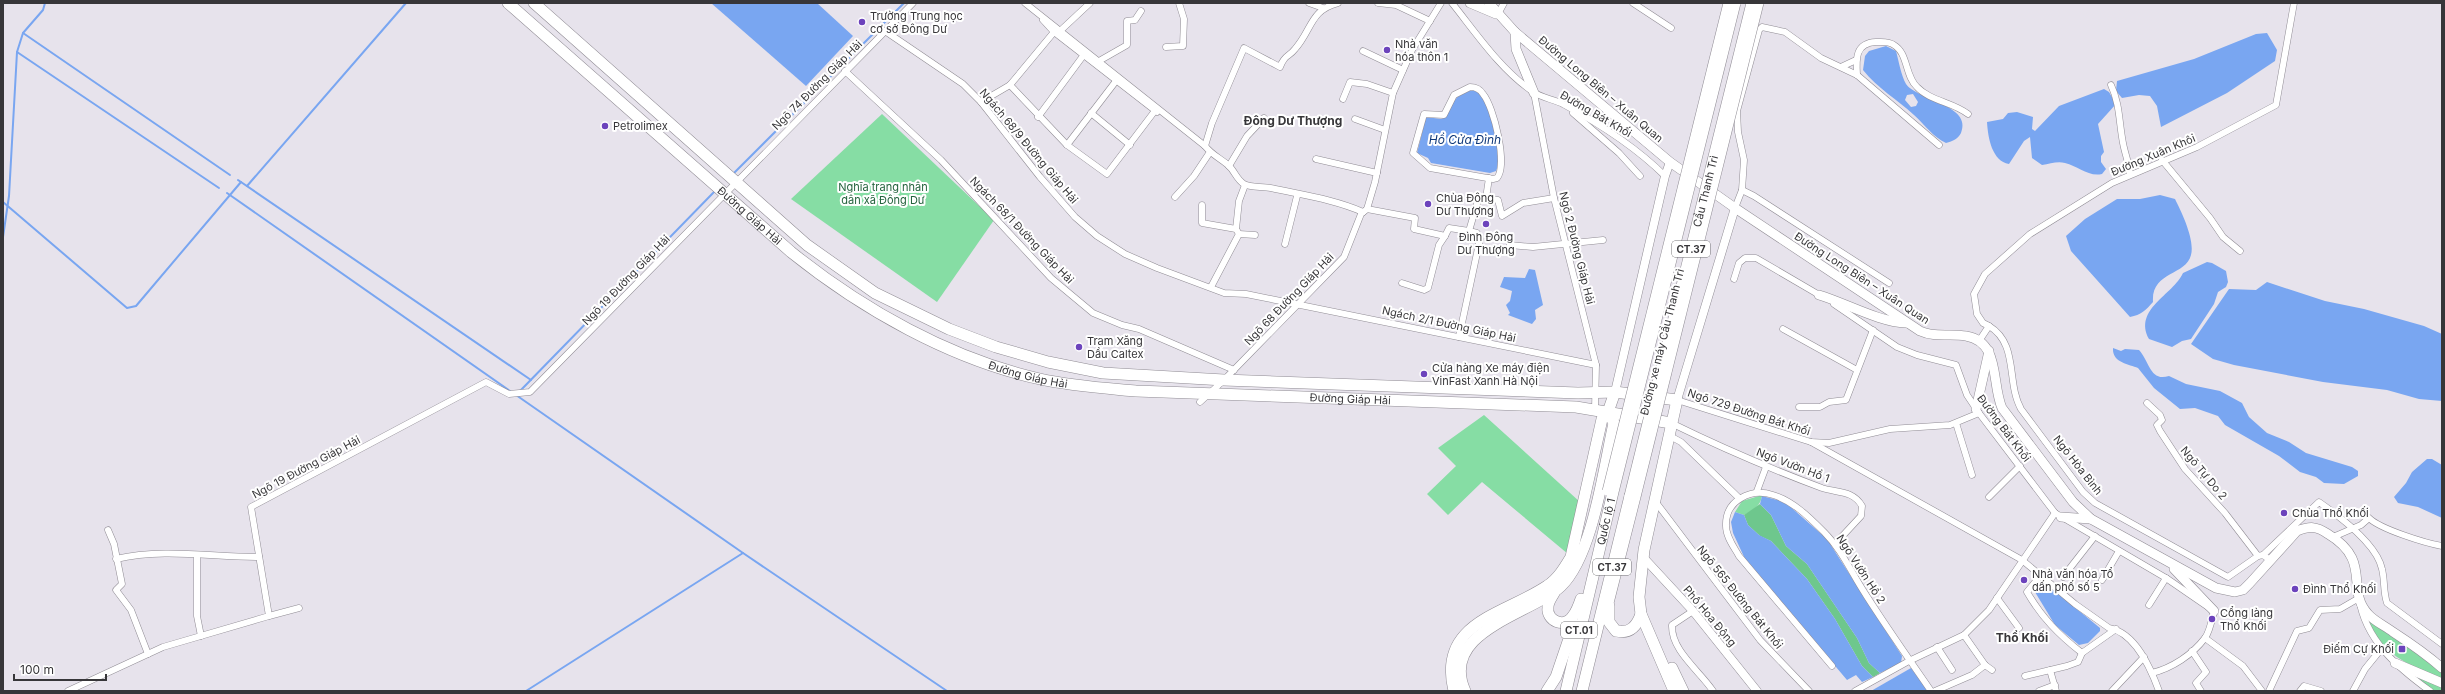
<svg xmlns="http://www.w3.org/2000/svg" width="2445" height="694" viewBox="0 0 2445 694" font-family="Inter,sans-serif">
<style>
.green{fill:#86dda4}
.forest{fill:#6ec78d}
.water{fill:#79a6f1;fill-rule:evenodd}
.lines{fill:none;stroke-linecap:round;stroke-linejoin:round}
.stream{stroke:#79a6f1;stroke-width:2}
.street-casing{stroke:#908c94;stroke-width:7}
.secondary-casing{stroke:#908c94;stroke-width:9}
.primary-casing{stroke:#908c94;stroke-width:10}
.highway-casing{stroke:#908c94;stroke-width:12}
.street{stroke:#fff;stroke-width:6}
.secondary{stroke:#fff;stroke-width:8}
.primary{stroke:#fff;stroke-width:9}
.highway{stroke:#fff;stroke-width:11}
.primary-bridge-casing{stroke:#908c94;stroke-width:10;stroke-linecap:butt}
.highway-bridge-casing{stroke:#908c94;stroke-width:12;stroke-linecap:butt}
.primary-bridge{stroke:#fff;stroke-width:9}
.highway-bridge{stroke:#fff;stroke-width:11}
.poi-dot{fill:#6c43bc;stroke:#fff;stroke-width:1.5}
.labels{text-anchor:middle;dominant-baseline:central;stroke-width:4;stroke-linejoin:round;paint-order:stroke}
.shield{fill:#fff;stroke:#737274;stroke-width:1}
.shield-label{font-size:10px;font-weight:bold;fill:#373639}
.poi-label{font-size:11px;fill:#373639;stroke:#fff;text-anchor:start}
.street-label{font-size:11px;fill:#373639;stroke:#fff}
.park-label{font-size:11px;fill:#24633d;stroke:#fff}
.neighbourhood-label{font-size:12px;font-weight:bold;fill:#373639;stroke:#fff}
.water-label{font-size:12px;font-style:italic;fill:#0f3879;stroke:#fff}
</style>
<rect width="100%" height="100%" fill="#e7e3ec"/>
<g class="green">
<polygon points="882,114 994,220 937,302 791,199"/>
<polygon points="1484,415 1580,502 1568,554 1482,482 1448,515 1427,494 1456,466 1438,448"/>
<path d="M1759,496H1762C1760,507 1753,510 1744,515L1735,512L1742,501Z"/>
<path d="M2367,617L2442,671V680C2408,664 2382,656 2367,617Z"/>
<polygon points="2415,676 2442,686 2442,691 2434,691"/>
</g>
<polygon class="forest" points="1760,504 1771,515 1786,546 1807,564 1857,638 1869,663 1880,673 1873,677 1862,666 1835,619 1807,579 1771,541 1760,536 1748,525 1744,515"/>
<g class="water">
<polygon points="711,3 817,3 853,36 806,86"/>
<polygon points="2267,33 2277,50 2275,61 2227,93 2161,127 2157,106 2150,96 2139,95 2122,98 2116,91 2117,81 2194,59 2256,34"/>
<path d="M1886,46L1896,51C1899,62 1901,75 1906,84C1917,100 1973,105 1961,133C1958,139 1953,141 1946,143C1933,137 1925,125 1914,115C1897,99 1878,89 1863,70L1865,56L1869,51ZM1913,94L1918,102L1916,106L1911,107L1905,100L1907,95Z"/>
<path d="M2104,89L2109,92L2116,104L2098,124L2104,152L2101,156V162L2106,169L2102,174C2088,177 2078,166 2065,163C2057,161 2050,164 2042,165L2032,158L2030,137L2024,141L2009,164C1992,161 1988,138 1987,122L2003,119L2008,113L2017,112L2033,117L2032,129L2035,131L2059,106Z"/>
<path d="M1474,90C1476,91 1480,93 1482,95C1490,106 1503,160 1496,171L1490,173L1431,163L1428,158L1417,153L1426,117L1441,119L1444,118C1452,103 1457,92 1474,90Z"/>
<path d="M2160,195L2175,199C2182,213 2195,240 2191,255C2186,276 2151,271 2153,302C2146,310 2141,315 2130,317L2071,251L2066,236L2085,219L2117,199H2140Z"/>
<path d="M2207,262L2212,263L2226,271L2228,282L2226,287L2218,292L2214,304L2191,339L2182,341L2172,347L2149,339C2133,309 2173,295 2183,273Z"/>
<polygon points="1529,269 1535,270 1543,305 1535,310 1536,319 1532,324 1508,315 1510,313 1506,305 1510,301 1512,291 1500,287 1504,277 1525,278"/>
<polygon points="2267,282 2325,301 2364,309 2424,326 2442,334 2442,401 2419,399 2387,390 2323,382 2234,365 2213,359 2191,344 2229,289 2256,290"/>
<path d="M2113,348L2121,351L2125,349L2139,350C2150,362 2150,382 2169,376L2186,384L2220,391L2242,403L2249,417L2267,433L2289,442L2306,453L2352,467L2358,471V476L2344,484L2324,483L2316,477L2300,472L2279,456L2225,425L2218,416L2195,408L2180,409L2154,388L2138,368C2129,364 2112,363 2113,348Z"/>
<polygon points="2427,459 2432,459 2442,465 2442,518 2418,507 2398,503 2394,497 2406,483 2412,472"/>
<polygon points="1762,496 1785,502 1827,539 1902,656 1901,663 1880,673 1869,663 1857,638 1807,564 1786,546 1771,515 1760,504"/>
<polygon points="1735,512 1744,515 1748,525 1759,535 1771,541 1807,579 1835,619 1862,666 1873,677 1862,682 1856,675 1847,680 1745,559 1733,533 1731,522"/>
<polygon points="2044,582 2100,628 2100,631 2088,643 2079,645 2055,625 2035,592 2038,586"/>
<polygon points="1911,668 1928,691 1871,691"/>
</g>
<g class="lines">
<g class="stream">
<polyline points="23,33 230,175"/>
<polyline points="17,52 219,188"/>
<polyline points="734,173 904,3"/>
<polyline points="238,180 531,380"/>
<polyline points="247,186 406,3"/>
<polyline points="227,193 510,391"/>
<polyline points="3,202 127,308 136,306 241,182"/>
<polyline points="3,237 9,196 17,52 23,33 43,10 45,3"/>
<polyline points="519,392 714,192"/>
<polyline points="516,395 743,553 526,691"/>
<polyline points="743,553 947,691"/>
</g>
<g class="street-casing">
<g id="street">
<path d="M1025,3L1205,146C1212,155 1220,158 1228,165C1235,171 1236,179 1244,184C1250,188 1263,186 1271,188C1302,195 1333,199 1363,212"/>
<polyline points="1309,3 1323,8"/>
<polyline points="1378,3 1396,5 1430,21"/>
<path d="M1452,3C1476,33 1500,69 1532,91C1541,98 1553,99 1563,104C1600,124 1635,146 1665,176"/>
<polyline points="1633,3 1671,28"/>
<polyline points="1498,14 1504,3"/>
<polyline points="1043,20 1054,32 1157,112"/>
<polyline points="885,31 963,84 981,102 1040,177 1075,217 1097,236 1125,254 1157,268 1224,293 1246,294 1596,365"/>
<polyline points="1060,31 1090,3"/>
<polyline points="1166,47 1183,46 1184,19 1179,3"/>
<polyline points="1363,51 1403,70"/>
<polyline points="1099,61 1127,45 1127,21 1135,20 1141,11"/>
<polyline points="1841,67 1856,60"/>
<polyline points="845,71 941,160 1051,278 1093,313 1122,325 1139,329 1234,370"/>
<path d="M1857,75C1856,59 1855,43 1876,42C1882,42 1889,41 1894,45C1908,53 1905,76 1917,87C1930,101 1953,102 1968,114"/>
<polyline points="1010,85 1067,145 1107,174 1154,112"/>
<path d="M2111,85C2120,104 2119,123 2123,143C2125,154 2129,163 2130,174"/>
<path d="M1470,87C1476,87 1480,89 1483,94C1494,107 1508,165 1497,178L1493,179L1430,168L1413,153L1424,114L1444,115L1454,95Z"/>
<polyline points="1534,93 1554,198 1596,365 1595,409"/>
<polyline points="1343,99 1350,82 1367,84 1393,93"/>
<polyline points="981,102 1010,85 1054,32"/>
<polyline points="1091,113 1130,145"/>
<polyline points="1573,113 1619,153 1640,176"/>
<polyline points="1038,117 1083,56"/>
<polyline points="1355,119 1385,130"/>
<polyline points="1067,145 1116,81"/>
<path d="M1205,146L1212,123L1244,48L1280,67C1285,54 1288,58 1295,49C1312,30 1310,10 1338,3"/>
<polyline points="1316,159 1377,173"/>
<polyline points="2162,160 2210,218 2223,237 2240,251"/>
<polyline points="1229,166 1247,136 1264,118"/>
<polyline points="1742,190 1744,160 1738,132 1737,111 1759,30 1762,27 1785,32 1821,58 1857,75 1939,145"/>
<polyline points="1175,197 1194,176 1210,152"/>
<polyline points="1486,198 1489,178"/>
<polyline points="1202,205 1202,223 1236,229 1239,234 1211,287"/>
<polyline points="1735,208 1742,190 1754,196 1889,283"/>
<polyline points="1367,209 1415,218 1414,229 1445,236 1449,228 1469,231 1479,197 1498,200 1502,216 1523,203 1554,198"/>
<polyline points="1236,229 1239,201 1245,185"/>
<polyline points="1239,234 1255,235"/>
<polyline points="1285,244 1297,196"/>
<polyline points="1510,245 1533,247 1603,240"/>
<polyline points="1734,279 1739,263 1745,258 1756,258 1821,296"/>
<polyline points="1402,283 1424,290 1428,288 1439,245 1445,236"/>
<path d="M1834,304L1897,347L1917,355L1956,365L1967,395L1979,413L2055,513L2166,578L2214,611C2212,619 2210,631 2205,638C2192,655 2172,668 2152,673"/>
<path d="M1989,326C2019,344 2006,382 2021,409L2083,492L2095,503L2228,577L2258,556L2263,555L2270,560"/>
<polyline points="1783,329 1857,370"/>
<polyline points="1459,337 1480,239 1477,233 1469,231"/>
<polyline points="1979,341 1989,326 1983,323 1977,314 1974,294 1985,274 2030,234 2112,183 2197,147 2276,105 2294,3"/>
<polyline points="1677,400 1811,442 1829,443 1890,429 1950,425 1979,413"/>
<polyline points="1200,402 1224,380 1344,257 1361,214 1367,209 1375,182 1393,93 1412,50 1441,3"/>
<polyline points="2147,403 2160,415 2162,420 2157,425 2160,431 2185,469 2225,513 2258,556"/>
<polyline points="1799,407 1820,407 1829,402 1846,400 1873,330"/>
<path d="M1671,423C1720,447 1771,469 1822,488C1837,493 1853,490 1862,506L1861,516L1835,544"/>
<polyline points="1956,423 1972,475"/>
<polyline points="1668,435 1681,442 1739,498"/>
<path d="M1811,442L2022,560L2075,604L2109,628C2136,633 2151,669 2159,691"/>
<polyline points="1757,491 1766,467"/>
<polyline points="1989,497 2020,466"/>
<polyline points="1655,501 1760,640 1809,691"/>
<polyline points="108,530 114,544 122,584 116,590 131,610 148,654"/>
<path d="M2333,537L2361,525L2369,518C2380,529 2425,543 2442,546"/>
<polyline points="197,555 197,616 201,636"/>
<path d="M2263,555L2319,502C2339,516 2377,544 2382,569C2385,581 2383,591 2387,603L2442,644"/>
<path d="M116,559C163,548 211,557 259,557"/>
<path d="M2041,575L2027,592C2042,618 2059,635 2082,653L2116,629"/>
<polyline points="2063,577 2095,536"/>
<polyline points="2102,580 2119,551"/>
<polyline points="1997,598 2019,628"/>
<polyline points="2149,605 2166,578"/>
<path d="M1693,611L1672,625C1671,651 1700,671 1713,691"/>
<polyline points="269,616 299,608"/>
<polyline points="1964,635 1985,665 1992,670"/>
<polyline points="2205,638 2243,666 2262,691"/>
<polyline points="1937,647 1952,670"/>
<polyline points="2192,651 2206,672 2196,683 2201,691"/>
<path d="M1832,666L1739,556C1734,547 1726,537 1726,526C1725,500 1751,488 1773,495C1793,501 1809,517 1824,532C1842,550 1852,574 1866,595C1887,628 1909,659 1931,691"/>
<polyline points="2050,670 2056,691"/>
<polyline points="2025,676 2067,666 2078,662 2082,653"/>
<polyline points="68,691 163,647 269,616 251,507 486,382 509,394 530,392 913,3"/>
<polyline points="1855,691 1909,661 1964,635 1989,610 2055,513"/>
<polyline points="1935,691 1972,675 1985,665"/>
<polyline points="2039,691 2055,685"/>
<polyline points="2112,691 2144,657"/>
<path d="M2269,691L2297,631L2309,628L2320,610L2340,609L2359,598C2365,640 2398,668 2430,691"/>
<polyline points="2300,691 2304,686 2321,691"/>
<polyline points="2353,691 2365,669 2382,648"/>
</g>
</g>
<g class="secondary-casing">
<g id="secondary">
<polyline points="1615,392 1665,176 1670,162"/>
<polyline points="1677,400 1735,208"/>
<polyline points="1643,557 1693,611 1757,691"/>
</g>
</g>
<g class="primary-casing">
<g id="primary">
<polyline points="1470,3 1496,14"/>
<path d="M1489,3L1515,32L1670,162L1735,208L1920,331C1935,338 1950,333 1966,336C2001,342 1991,383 2002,408L2073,502L2091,519L2216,588L2235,592L2243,590L2250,583L2297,531C2310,526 2316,526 2328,534C2373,561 2345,589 2368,614C2374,621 2385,626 2393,632C2410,643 2426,654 2442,668"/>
<polyline points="1515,32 1516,49 1534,93"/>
<path d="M1819,295C1846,303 1879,322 1906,323"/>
<polyline points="1976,409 1989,351"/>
<polyline points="2061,517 2091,519"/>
<polyline points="2174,569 2214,611"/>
<polyline points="1607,611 1636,497"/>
<polyline points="2395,663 2442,683"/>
</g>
</g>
<g class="highway-casing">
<g id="highway">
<path id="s1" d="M508,3L791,252C862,309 950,359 1040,379C1071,386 1103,388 1136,391L1576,407L1671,423"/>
<polyline points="534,3 807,245 875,293 949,329 996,347 1048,362 1103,373 1224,380 1578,393 1615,392 1677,400 1644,550 1639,597 1641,614 1674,691"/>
<path d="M1554,593C1552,597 1548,602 1548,607C1546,621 1565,629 1573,616C1577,611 1579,605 1581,599"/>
<path d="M1609,606V622L1616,631C1630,634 1637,626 1641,614"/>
<polyline points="1672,668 1683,691"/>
<path d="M1454,691C1437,622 1504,615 1547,586C1558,579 1565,567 1571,557L1602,419L1608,412L1615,392"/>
<path d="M1465,691C1438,631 1532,614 1561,586C1593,555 1604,467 1614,423L1608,412"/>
<polyline points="1547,691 1556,677 1574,624"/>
<path id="s2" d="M1566,691L1613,492"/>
<polyline points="1582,691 1630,496"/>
</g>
</g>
<use href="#street" class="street"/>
<use href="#secondary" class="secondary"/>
<use href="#primary" class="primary"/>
<use href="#highway" class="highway"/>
<g class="primary-bridge-casing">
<g id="primary-bridge">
<polyline points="1607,491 1728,3"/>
<polyline points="1636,497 1759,3"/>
</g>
</g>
<g class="highway-bridge-casing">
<g id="highway-bridge">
<polyline points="1613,492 1735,3"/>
<path id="s3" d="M1630,496L1752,3"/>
</g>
</g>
<use href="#primary-bridge" class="primary-bridge"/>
<use href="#highway-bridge" class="highway-bridge"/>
</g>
<g class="poi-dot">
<circle cx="862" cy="22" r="4"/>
<circle cx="1387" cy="50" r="4"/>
<circle cx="605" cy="126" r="4"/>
<circle cx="1428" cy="204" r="4"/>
<circle cx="1486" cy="224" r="4"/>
<circle cx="1079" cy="347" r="4"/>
<circle cx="1424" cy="374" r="4"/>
<circle cx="2284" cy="513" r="4"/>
<circle cx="2024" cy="580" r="4"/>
<circle cx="2295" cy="589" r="4"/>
<circle cx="2212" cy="619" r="4"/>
<rect x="2398" y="645" width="8" height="8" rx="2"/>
</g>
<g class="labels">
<g class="shield">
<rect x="1672" y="241" width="38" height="16" rx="3"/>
<rect x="1593" y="559" width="38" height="16" rx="3"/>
<rect x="1561" y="622" width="36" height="16" rx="3"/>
</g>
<g class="shield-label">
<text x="1691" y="249">CT.37</text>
<text x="1612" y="567">CT.37</text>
<text x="1579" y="630">CT.01</text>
</g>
<g class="poi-label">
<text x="870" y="16">Trường Trung học<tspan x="870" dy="13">cơ sở Đông Dư</tspan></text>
<text x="1395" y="44">Nhà văn<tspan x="1395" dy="13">hóa thôn 1</tspan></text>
<text x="613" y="126">Petrolimex</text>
<text x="1436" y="198">Chùa Đông<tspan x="1436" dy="13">Dư Thượng</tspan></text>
<text x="1486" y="237" text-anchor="middle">Đình Đông<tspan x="1486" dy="13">Dư Thượng</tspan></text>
<text x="1087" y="341">Trạm Xăng<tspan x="1087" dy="13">Dầu Caltex</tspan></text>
<text x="1432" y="368">Cửa hàng Xe máy điện<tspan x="1432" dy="13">VinFast Xanh Hà Nội</tspan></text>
<text x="2292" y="513">Chùa Thổ Khối</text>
<text x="2032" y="574">Nhà văn hóa Tổ<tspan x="2032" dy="13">dấn phố số 5</tspan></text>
<text x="2303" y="589">Đình Thổ Khối</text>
<text x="2220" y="613">Cổng làng<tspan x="2220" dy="13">Thổ Khối</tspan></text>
<text x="2394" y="649" text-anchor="end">Điếm Cự Khối</text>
</g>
<g class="street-label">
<text transform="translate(817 85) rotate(-45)">Ngõ 74 Đường Giáp Hải</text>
<text transform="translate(1601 89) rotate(40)">Đường Long Biên – Xuân Quan</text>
<text transform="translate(1596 114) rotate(30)">Đường Bát Khối</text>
<text transform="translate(1029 146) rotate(50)">Ngách 68/9 Đường Giáp Hải</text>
<text transform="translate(2153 155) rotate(-23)">Đường Xuân Khôi</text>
<text stroke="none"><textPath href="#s3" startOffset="314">Cầu Thanh Trì</textPath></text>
<text stroke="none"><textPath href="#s1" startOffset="322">Đường Giáp Hải</textPath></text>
<text transform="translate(1022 230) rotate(46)">Ngách 68/1 Đường Giáp Hải</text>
<text transform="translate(1577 248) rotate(76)">Ngõ 2 Đường Giáp Hải</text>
<text transform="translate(1862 278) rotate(33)">Đường Long Biên – Xuân Quan</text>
<text transform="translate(626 280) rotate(-46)">Ngõ 19 Đường Giáp Hải</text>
<text transform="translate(1289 299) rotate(-46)">Ngõ 68 Đường Giáp Hải</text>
<text transform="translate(1449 324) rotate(12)">Ngách 2/1 Đường Giáp Hải</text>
<text transform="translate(1662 342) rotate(-76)">Đường xe máy Cầu Thanh Trì</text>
<text stroke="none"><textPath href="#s1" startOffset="646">Đường Giáp Hải</textPath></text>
<text stroke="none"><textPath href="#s1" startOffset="970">Đường Giáp Hải</textPath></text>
<text transform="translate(1749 412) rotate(18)">Ngõ 729 Đường Bát Khối</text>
<text transform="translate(2004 428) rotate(53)">Đường Bát Khối</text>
<text transform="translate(1793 465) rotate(21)">Ngõ Vườn Hồ 1</text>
<text transform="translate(2078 465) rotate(52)">Ngõ Hòa Bình</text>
<text transform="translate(306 467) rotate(-28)">Ngõ 19 Đường Giáp Hải</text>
<text transform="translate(2204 473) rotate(50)">Ngõ Tự Do 2</text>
<text stroke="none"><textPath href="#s2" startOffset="174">Quốc lộ 1</textPath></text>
<text transform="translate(1861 569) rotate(57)">Ngõ Vườn Hồ 2</text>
<text transform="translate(1740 597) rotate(51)">Ngõ 565 Đường Bát Khối</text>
<text transform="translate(1710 616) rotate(50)">Phố Hoa Động</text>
</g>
<g class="park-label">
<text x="883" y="187">Nghĩa trang nhân<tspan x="883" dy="13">dân xã Đông Dư</tspan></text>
</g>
<g class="neighbourhood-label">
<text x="1293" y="120">Đông Dư Thượng</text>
<text x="2022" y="637">Thổ Khối</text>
</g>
<g class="water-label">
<text x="1465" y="139">Hồ Cửa Đình</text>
</g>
</g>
<rect width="2445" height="694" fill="none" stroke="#373639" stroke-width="8"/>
<path d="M14 674v6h92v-6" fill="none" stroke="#373639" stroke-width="2"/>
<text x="20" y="674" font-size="12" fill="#373639" stroke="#ffffff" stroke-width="3" paint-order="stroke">100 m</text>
</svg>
